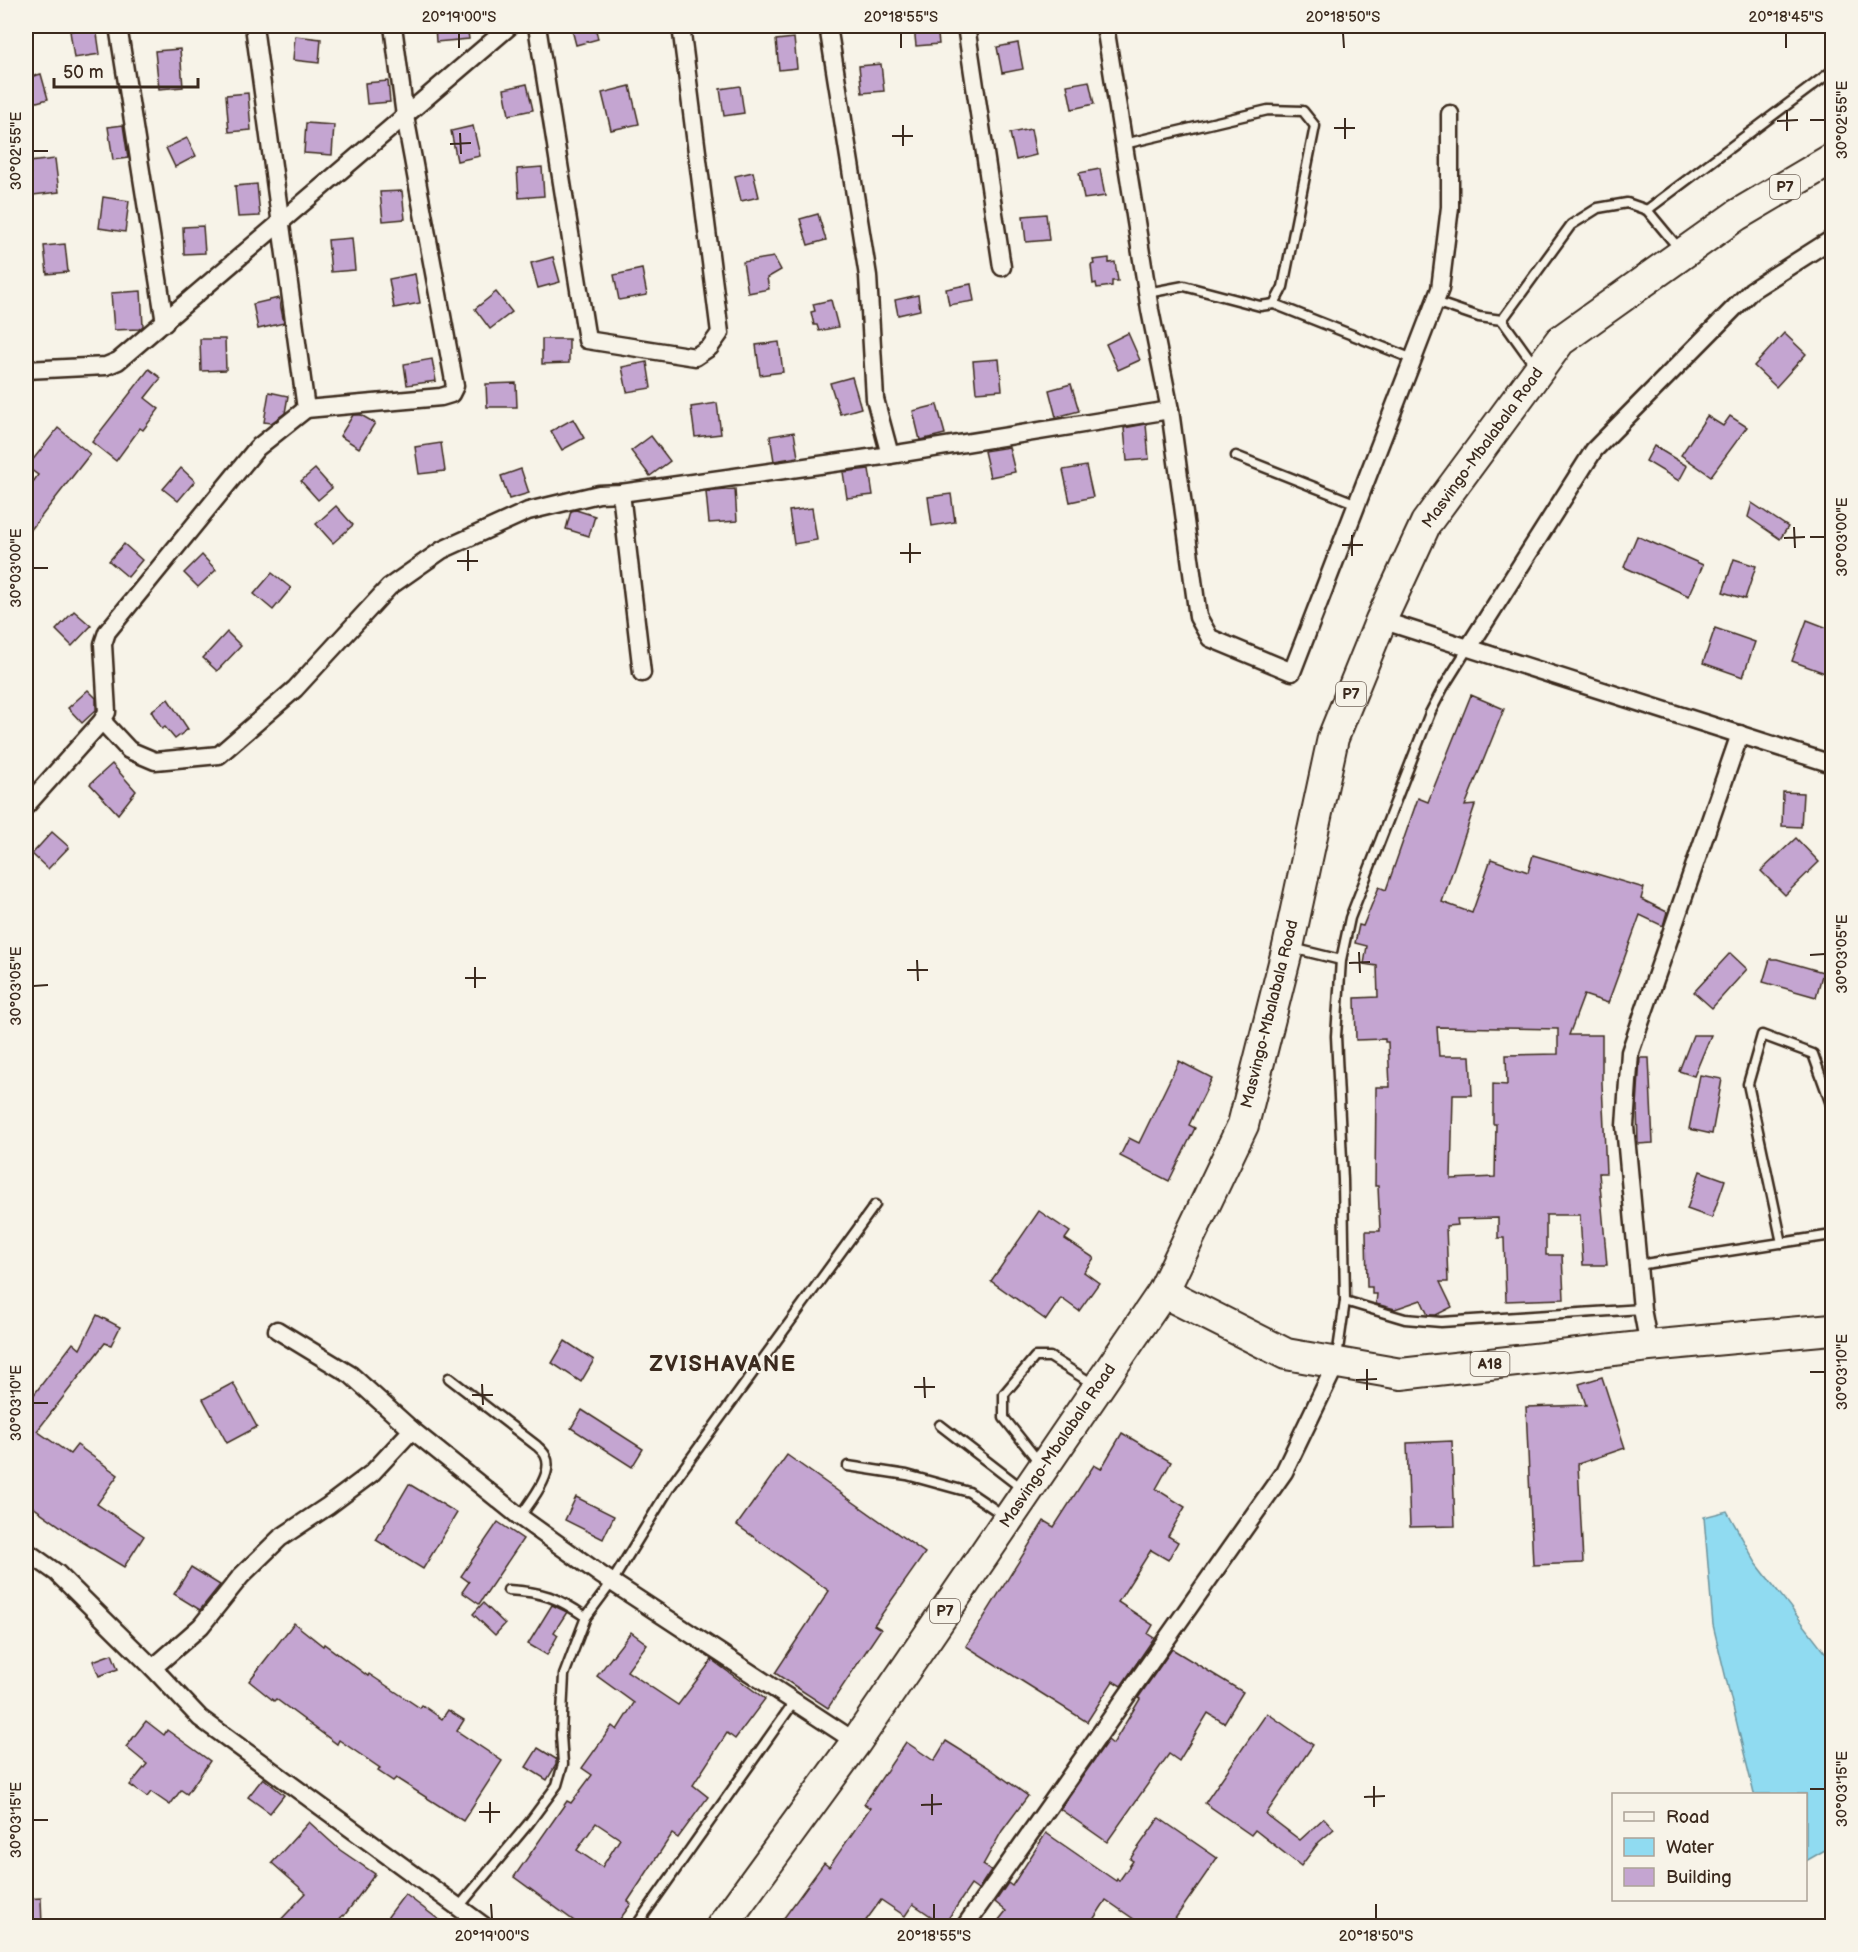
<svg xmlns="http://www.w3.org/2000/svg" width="1858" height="1952" viewBox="0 0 1858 1952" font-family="'Balsamiq Sans',sans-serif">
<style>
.water{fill:#90dbf1;stroke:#6e949d;stroke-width:1.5}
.building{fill:#c4a5d1;stroke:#3b2a1e;stroke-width:1.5;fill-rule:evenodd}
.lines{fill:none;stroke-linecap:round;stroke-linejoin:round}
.lane-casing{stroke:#3b2a1e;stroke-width:13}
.street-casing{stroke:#3b2a1e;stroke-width:21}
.highway-casing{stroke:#3b2a1e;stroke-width:34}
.lane{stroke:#f7f3e8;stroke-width:8}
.street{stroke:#f7f3e8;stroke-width:16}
.highway{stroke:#f7f3e8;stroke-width:30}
.ticks{fill:none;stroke:#3b2a1e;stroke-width:2}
.labels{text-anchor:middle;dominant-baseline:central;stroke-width:4.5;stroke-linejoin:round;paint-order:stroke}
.shield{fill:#f7f3e8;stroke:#73665b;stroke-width:1.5}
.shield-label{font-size:15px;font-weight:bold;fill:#3b2a1e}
.street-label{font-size:16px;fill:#3b2a1e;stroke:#f7f3e8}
.district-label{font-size:22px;font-weight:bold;letter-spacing:1.5px;fill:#3b2a1e;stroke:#f7f3e8}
.neatline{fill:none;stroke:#3b2a1e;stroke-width:2}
.ticks-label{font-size:15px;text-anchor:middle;fill:#3b2a1e}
</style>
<rect width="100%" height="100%" fill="#f7f3e8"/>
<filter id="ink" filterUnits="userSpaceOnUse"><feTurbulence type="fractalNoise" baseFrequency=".0167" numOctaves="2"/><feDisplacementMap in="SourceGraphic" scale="12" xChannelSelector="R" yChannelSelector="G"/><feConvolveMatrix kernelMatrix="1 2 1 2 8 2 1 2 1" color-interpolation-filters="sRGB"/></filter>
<g filter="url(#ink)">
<polygon class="water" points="1727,1511 1756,1563 1828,1656 1832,1658 1832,1846 1806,1861 1806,1794 1754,1794 1713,1625 1704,1517"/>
<g class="building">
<polygon points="435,26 467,26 469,39 436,42"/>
<polygon points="571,26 595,26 598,39 576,45"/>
<polygon points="914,26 937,26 939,44 916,46"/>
<polygon points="96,27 100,54 74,58 70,31"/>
<polygon points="295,36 321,39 319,63 293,60"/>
<polygon points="794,38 797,68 779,70 776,40"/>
<polygon points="1018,43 1023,69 1002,73 997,47"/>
<polygon points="180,49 183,87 159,89 155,51"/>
<polygon points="881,64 884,91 862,93 859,66"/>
<polygon points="41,74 48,99 26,105 26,78"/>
<polygon points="388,81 390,102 367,104 365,83"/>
<polygon points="1089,81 1094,104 1072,109 1067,85"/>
<polygon points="527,84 533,110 509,115 504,89"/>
<polygon points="630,86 639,124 611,130 602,93"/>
<polygon points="740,86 744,113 724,116 720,89"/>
<polygon points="248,93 251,130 229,132 226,95"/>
<polygon points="306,123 334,125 332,155 304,153"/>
<polygon points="123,125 128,158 113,160 108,127"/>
<polygon points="473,126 480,156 457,161 451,131"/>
<polygon points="1031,129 1036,155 1016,160 1010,133"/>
<polygon points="187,138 196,156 175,167 166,148"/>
<polygon points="55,159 59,192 33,195 29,162"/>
<polygon points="542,167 544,196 519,198 517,169"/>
<polygon points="1100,169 1105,196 1084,199 1079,173"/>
<polygon points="753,172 759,197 741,201 735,176"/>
<polygon points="257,184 260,216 238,217 235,186"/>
<polygon points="402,191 405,219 383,221 380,192"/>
<polygon points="103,197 129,201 125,232 99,228"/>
<polygon points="818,214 826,240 808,245 800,219"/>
<polygon points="1046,214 1049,240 1026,242 1023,216"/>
<polygon points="203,226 205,253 184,254 183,227"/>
<polygon points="352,238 355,270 331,272 328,240"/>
<polygon points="65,244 68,272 47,274 44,246"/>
<polygon points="553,257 560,282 538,288 531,263"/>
<polygon points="774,257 781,270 767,278 769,289 748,293 743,262"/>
<polygon points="1109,258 1109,263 1115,262 1118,281 1112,281 1112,286 1097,288 1096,283 1093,284 1091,265 1094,264 1093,260"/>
<polygon points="642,269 647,295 619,300 614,275"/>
<polygon points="415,274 420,303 394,308 389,279"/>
<polygon points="971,284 974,301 949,305 946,289"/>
<polygon points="141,291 143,326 139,329 114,330 111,293"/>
<polygon points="496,292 512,312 490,329 475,309"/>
<polygon points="918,295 920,310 898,315 895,300"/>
<polygon points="279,298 284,323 258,329 253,304"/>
<polygon points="831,300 838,327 819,331 817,325 814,325 811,312 815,311 813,304"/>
<polygon points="1128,333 1140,360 1118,370 1106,344"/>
<polygon points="1784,333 1806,354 1776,387 1754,366"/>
<polygon points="200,339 225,339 226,370 201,371"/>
<polygon points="542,339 569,339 569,363 542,364"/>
<polygon points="779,342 783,372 760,375 756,345"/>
<polygon points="432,359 436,381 407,385 404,364"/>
<polygon points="999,359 1002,390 976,392 973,361"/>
<polygon points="647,362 651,388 627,392 622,367"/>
<polygon points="149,369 161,378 145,398 159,409 143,430 140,428 116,461 92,442"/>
<polygon points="852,377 861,408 840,414 830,383"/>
<polygon points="516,383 517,407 487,407 486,384"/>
<polygon points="1071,384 1079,411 1056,417 1049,390"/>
<polygon points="269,392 288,396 285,413 271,423 264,422"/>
<polygon points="717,403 721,434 695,437 691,407"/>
<polygon points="937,405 945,434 920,440 913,411"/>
<polygon points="353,415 361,415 375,423 359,448 340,436"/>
<polygon points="1707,416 1723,426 1730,416 1747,427 1711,476 1681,455"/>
<polygon points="573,419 584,438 562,450 551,431"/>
<polygon points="1146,424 1149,459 1127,461 1124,428"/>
<polygon points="58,428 90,454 26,536 26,492 38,475 27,467"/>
<polygon points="794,432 798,457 774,461 770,436"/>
<polygon points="651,436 670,461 650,476 631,451"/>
<polygon points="441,443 445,471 419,474 415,447"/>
<polygon points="1654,446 1687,466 1679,481 1646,461"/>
<polygon points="1009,447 1015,472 990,477 984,451"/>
<polygon points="1086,466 1093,497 1070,502 1063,470"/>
<polygon points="181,468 195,481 178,501 163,489"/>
<polygon points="315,469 332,488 318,500 301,481"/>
<polygon points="521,469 529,493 509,499 501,476"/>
<polygon points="869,469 873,495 847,498 843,472"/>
<polygon points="735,489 737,521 709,523 706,492"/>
<polygon points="951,494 955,522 932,526 928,497"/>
<polygon points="1752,503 1788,527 1780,539 1748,517"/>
<polygon points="336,506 353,525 333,543 316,524"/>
<polygon points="812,508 817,540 794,544 789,511"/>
<polygon points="576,510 595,516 589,536 566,529 571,511"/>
<polygon points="1637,536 1703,565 1689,596 1624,567"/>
<polygon points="124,544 142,560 128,577 109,561"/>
<polygon points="202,555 216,570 198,587 184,573"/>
<polygon points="1734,559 1756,566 1745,599 1723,592"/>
<polygon points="272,573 291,588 273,610 254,594"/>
<polygon points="74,611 91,626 72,646 56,630"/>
<polygon points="1807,620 1833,630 1833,676 1792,661"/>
<polygon points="1715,628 1755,642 1743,677 1703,663"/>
<polygon points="227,632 241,646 217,671 203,658"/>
<polygon points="88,690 96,698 96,710 82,723 68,708"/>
<path d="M1471,695L1504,709L1465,806L1475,805L1442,902L1472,913L1491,859L1528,872L1533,855L1644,888L1641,899L1667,912L1663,926L1640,915L1608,1003L1584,995L1569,1035H1602V1083L1606,1173H1599L1607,1265H1583L1580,1215H1546V1255H1562L1564,1299L1506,1301L1504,1238H1498V1218L1457,1219L1458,1225L1446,1226L1448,1282H1440L1452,1307L1436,1315H1428L1421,1300L1395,1309L1376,1304L1377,1294H1372V1287H1367L1366,1231H1380L1378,1186H1375L1376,1087H1390L1388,1042H1385V1039L1356,1040L1355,998L1378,997L1377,966L1364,964L1367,946L1355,943L1359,925L1363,926L1379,887L1386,890L1418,798L1428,802ZM1437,1027L1558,1029V1054L1506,1055L1507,1085L1493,1084V1124H1496L1495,1177L1451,1179L1453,1095H1472L1470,1056H1439Z"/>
<polygon points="168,699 188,729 175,739 165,727 162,729 151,711"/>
<polygon points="112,764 136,791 118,814 90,784"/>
<polygon points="1783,792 1803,793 1801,827 1782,826"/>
<polygon points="52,832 69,847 48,869 32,854"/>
<polygon points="1796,838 1819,862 1785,895 1761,871"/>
<polygon points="1730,953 1747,969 1712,1008 1694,992"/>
<polygon points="1770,959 1777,959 1823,972 1816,997 1763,982"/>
<polygon points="1693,1035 1711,1035 1694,1076 1679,1071"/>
<polygon points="1640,1058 1649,1058 1653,1143 1638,1144 1637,1106"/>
<polygon points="1179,1061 1212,1078 1189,1125 1195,1128 1169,1181 1120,1156 1129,1138 1139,1143"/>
<polygon points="1700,1075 1722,1079 1712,1134 1689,1129"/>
<polygon points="1700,1171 1725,1180 1712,1218 1687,1209"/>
<polygon points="1039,1211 1070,1232 1065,1239 1094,1258 1084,1272 1099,1283 1079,1311 1061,1298 1046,1320 991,1281"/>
<polygon points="97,1315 120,1327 111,1345 105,1343 37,1431 70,1454 77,1445 118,1475 97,1504 144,1536 124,1567 81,1541 26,1502 26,1405 73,1343 80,1349"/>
<polygon points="565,1341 594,1360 581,1382 552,1363"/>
<polygon points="1602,1377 1625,1448 1578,1464 1583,1563 1533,1565 1526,1407 1586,1405 1579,1384"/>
<polygon points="233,1383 257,1427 227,1443 203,1399"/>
<polygon points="582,1410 643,1449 632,1467 571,1428"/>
<polygon points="1122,1433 1171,1462 1156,1489 1185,1507 1168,1536 1178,1542 1168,1560 1151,1550 1118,1602 1153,1625 1148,1634 1154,1638 1121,1686 1113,1681 1087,1722 966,1646 1044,1521 1054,1527 1094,1465 1101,1469"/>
<polygon points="1452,1441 1455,1526 1410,1527 1407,1443"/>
<polygon points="787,1455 925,1553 874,1625 881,1629 828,1708 775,1673 829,1591 737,1525"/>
<polygon points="409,1484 457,1513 423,1569 376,1540"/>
<polygon points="576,1497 614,1516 603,1539 565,1520"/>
<polygon points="498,1522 523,1539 479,1604 462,1592 469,1582 461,1576"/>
<polygon points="191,1567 220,1585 200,1610 174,1594"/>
<polygon points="483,1603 505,1624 495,1635 473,1614"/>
<polygon points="552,1605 567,1612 554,1632 558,1635 547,1655 528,1644"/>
<polygon points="294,1623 323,1646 324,1644 368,1676 369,1674 420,1708 422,1705 442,1719 448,1710 464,1720 457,1731 502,1761 463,1821 396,1778 393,1781 378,1771 380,1768 339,1740 337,1744 276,1699 274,1701 249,1681"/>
<path d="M631,1632L647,1644L627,1671L678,1705L712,1660L765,1699L735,1739L727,1733L693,1785L708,1797L678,1838L672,1834L628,1901L631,1904L615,1926H581L514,1877L567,1801L571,1803L592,1775L582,1768L612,1726L617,1730L634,1703L597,1676ZM596,1823L620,1839L602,1867L577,1850Z"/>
<polygon points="1172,1649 1243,1692 1224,1723 1208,1713 1179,1761 1169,1754 1107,1842 1060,1809 1108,1740 1113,1744 1140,1699 1138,1698"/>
<polygon points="112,1654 118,1669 99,1676 93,1661"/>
<polygon points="1267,1713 1313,1745 1266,1814 1300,1840 1324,1818 1334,1829 1319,1842 1301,1866 1255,1830 1251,1835 1205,1803"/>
<polygon points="146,1721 164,1735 167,1730 210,1761 187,1794 181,1790 170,1805 151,1792 147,1797 130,1785 147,1764 126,1747"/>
<polygon points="946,1741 988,1767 1028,1796 1002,1831 983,1865 991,1870 978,1890 971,1885 944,1925 913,1904 905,1916 881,1900 862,1926 778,1926 824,1863 829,1867 870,1808 864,1804 906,1742 934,1761"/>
<polygon points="538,1748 556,1759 556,1765 547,1780 526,1767"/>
<polygon points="263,1778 284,1795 270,1813 248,1797"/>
<polygon points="1159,1818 1217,1858 1170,1926 1144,1926 1106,1900 1089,1926 994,1926 1006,1911 995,1902 1008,1883 1012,1886 1046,1833 1116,1881 1117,1879 1119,1881 1133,1861 1130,1859"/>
<polygon points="309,1822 340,1850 375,1874 344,1916 343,1915 334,1926 275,1926 306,1893 272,1863"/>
<polygon points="405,1894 447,1926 381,1926"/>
<polygon points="41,1898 42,1926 26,1926 26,1899"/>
</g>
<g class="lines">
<g class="lane-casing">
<g id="lane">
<polyline points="1124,144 1268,110 1303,111 1315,126 1283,287 1274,304 1260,306 1184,286 1147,293"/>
<polyline points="1647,210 1832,71"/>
<polyline points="1435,302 1479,317 1502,320 1571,225 1598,208 1627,203 1647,210 1681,251"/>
<polyline points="1274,304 1413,359"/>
<polyline points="1502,320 1535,366"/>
<polyline points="1236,456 1357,504"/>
<polyline points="1292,948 1341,960"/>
<polyline points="1782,1243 1748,1084 1762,1035 1813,1054 1832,1107"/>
<polyline points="1638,1265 1832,1235"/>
<polyline points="1345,1301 1405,1319 1441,1322 1642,1309"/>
<polyline points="1337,1357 1345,1301 1343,1180 1336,1036 1341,960 1350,918 1430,713 1443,688 1468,648"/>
<path d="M449,1378L537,1446C540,1449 545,1453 546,1457C554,1474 529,1503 520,1517"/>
<polyline points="940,1425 1024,1490"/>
<polyline points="1039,1462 1004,1418 1004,1394 1035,1357 1050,1357 1093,1384"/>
<polyline points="848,1466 907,1475 969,1492 1006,1517"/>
<path d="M508,1590C543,1592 557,1597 586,1617"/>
<polyline points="458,1908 529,1823 557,1785 563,1764 561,1735 564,1675 586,1617 612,1582 670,1487 875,1205"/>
<polyline points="636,1926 794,1702"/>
</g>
</g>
<g class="street-casing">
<g id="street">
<polyline points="118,26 165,323"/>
<polyline points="254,26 306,409 441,397 451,394 455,386 405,116 393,26"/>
<polyline points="537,26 587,340 695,357 710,347 720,333 681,26"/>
<polyline points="828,26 868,276 875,399 890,455"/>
<polyline points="966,26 1002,267"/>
<polyline points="1105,26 1150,310 1170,410 1198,617 1210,638 1292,672 1440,289 1450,207 1450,114"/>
<polyline points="26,370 106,366 118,361 510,26"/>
<polyline points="621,493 642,673"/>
<polyline points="1381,620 1832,764"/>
<polyline points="1469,647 1594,450 1752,290 1832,239"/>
<polyline points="102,721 129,750 155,761 219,755 295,689 389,587 442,550 528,511 599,494 621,493 890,455 1170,410"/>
<polyline points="26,806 102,721 107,712 103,644 107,632 257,448 306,409"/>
<polyline points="277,1330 351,1375 412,1430 520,1517 601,1575 856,1742"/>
<polyline points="1649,1346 1642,1309 1625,1126 1630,1052 1740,734"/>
<polyline points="26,1551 57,1573 153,1668 200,1718 484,1926"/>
<polyline points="153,1668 201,1626 241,1576 280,1538 328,1506 372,1473 412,1430"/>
<polyline points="965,1926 1284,1472 1336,1364"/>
</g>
</g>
<g class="highway-casing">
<g id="highway">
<polyline points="1163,1292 1286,1354 1401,1374 1649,1346 1832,1329"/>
<polyline points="722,1926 856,1742 1163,1292 1243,1125 1288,947 1333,738 1381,620 1426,523 1560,341 1737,215 1832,159"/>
</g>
</g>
<use href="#lane" class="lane"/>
<use href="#street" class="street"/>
<use href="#highway" class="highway"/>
</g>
</g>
<path class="ticks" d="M459,33V48M901,33V48M1343,33L1344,48M1786,33V48M1787,110V131M1345,118V139M1810,120H1825M1777,121L1798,120M903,125V146M1334,128H1355M460,133L461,154M892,136H913M450,144L471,143M33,151H48M1794,527L1795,548M1352,535V556M1810,537H1825M1784,538L1805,537M910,543V563M1342,545H1363M468,550V571M900,553H921M457,561H478M33,568H48M1359,952L1360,973M1810,955L1825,954M917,960L918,981M1349,963L1370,962M475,967V988M907,970H928M465,978H486M33,986L48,985M1367,1369V1390M1810,1372H1825M924,1377L925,1398M1356,1380L1377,1379M482,1384L483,1405M914,1387H935M472,1395H493M33,1403H48M1374,1786V1807M1810,1789H1825M932,1794V1815M1364,1797L1385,1796M490,1802V1823M921,1805L942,1804M479,1812H500M33,1820H48M491,1904L492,1919M934,1904V1919M1376,1904V1919"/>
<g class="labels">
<g class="shield">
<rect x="1770" y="175" width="30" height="24" rx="4.5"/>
<rect x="1336" y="682" width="30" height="24" rx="4.5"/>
<rect x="1470.5" y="1352" width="39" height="24" rx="4.5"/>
<rect x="930" y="1599" width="30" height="24" rx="4.5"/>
</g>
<g class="shield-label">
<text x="1785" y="187">P7</text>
<text x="1351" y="694">P7</text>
<text x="1490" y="1364">A18</text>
<text x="945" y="1611">P7</text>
</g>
<g class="street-label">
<text transform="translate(1483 448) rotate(-54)">Masvingo-Mbalabala Road</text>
<text transform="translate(1270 1014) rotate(-76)">Masvingo-Mbalabala Road</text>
<text transform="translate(1058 1446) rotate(-56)">Masvingo-Mbalabala Road</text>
</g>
<g class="district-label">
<text x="723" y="1364">ZVISHAVANE</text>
</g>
</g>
<rect width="1858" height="1952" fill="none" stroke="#f7f3e8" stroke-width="66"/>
<rect x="1612" y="1793" width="195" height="108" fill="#f7f3e8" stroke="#aca397" stroke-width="1.5"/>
<rect x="1624" y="1812" width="30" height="9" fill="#f7f3e8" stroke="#aca397" stroke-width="1.5"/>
<text x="1666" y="1823" font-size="18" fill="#3b2a1e">Road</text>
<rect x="1624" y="1838" width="30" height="18" fill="#90dbf1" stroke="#aca397" stroke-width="1.5"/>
<text x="1666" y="1853" font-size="18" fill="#3b2a1e">Water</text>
<rect x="1624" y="1868" width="30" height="18" fill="#c4a5d1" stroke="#aca397" stroke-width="1.5"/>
<text x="1666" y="1883" font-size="18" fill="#3b2a1e">Building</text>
<path d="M54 78v9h144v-9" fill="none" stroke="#3b2a1e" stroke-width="3"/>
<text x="63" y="78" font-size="18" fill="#3b2a1e" stroke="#f7f3e8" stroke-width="4.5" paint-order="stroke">50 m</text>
<rect x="33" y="33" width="1792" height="1886" class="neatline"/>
<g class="ticks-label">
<text x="459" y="22">20°19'00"S</text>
<text x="901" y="22">20°18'55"S</text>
<text x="1343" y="22">20°18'50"S</text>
<text x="1786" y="22">20°18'45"S</text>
<text transform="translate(1842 120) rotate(-90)" y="5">30°02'55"E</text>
<text transform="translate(16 151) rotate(-90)" y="5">30°02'55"E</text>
<text transform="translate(1842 537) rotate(-90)" y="5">30°03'00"E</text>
<text transform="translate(16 568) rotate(-90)" y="5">30°03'00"E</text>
<text transform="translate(1842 954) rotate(-90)" y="5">30°03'05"E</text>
<text transform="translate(16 986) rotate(-90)" y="5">30°03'05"E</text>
<text transform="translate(1842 1372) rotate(-90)" y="5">30°03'10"E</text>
<text transform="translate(16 1403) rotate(-90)" y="5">30°03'10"E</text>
<text transform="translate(1842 1789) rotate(-90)" y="5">30°03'15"E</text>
<text transform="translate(16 1820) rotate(-90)" y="5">30°03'15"E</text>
<text x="492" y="1941">20°19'00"S</text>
<text x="934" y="1941">20°18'55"S</text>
<text x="1376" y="1941">20°18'50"S</text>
</g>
</svg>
